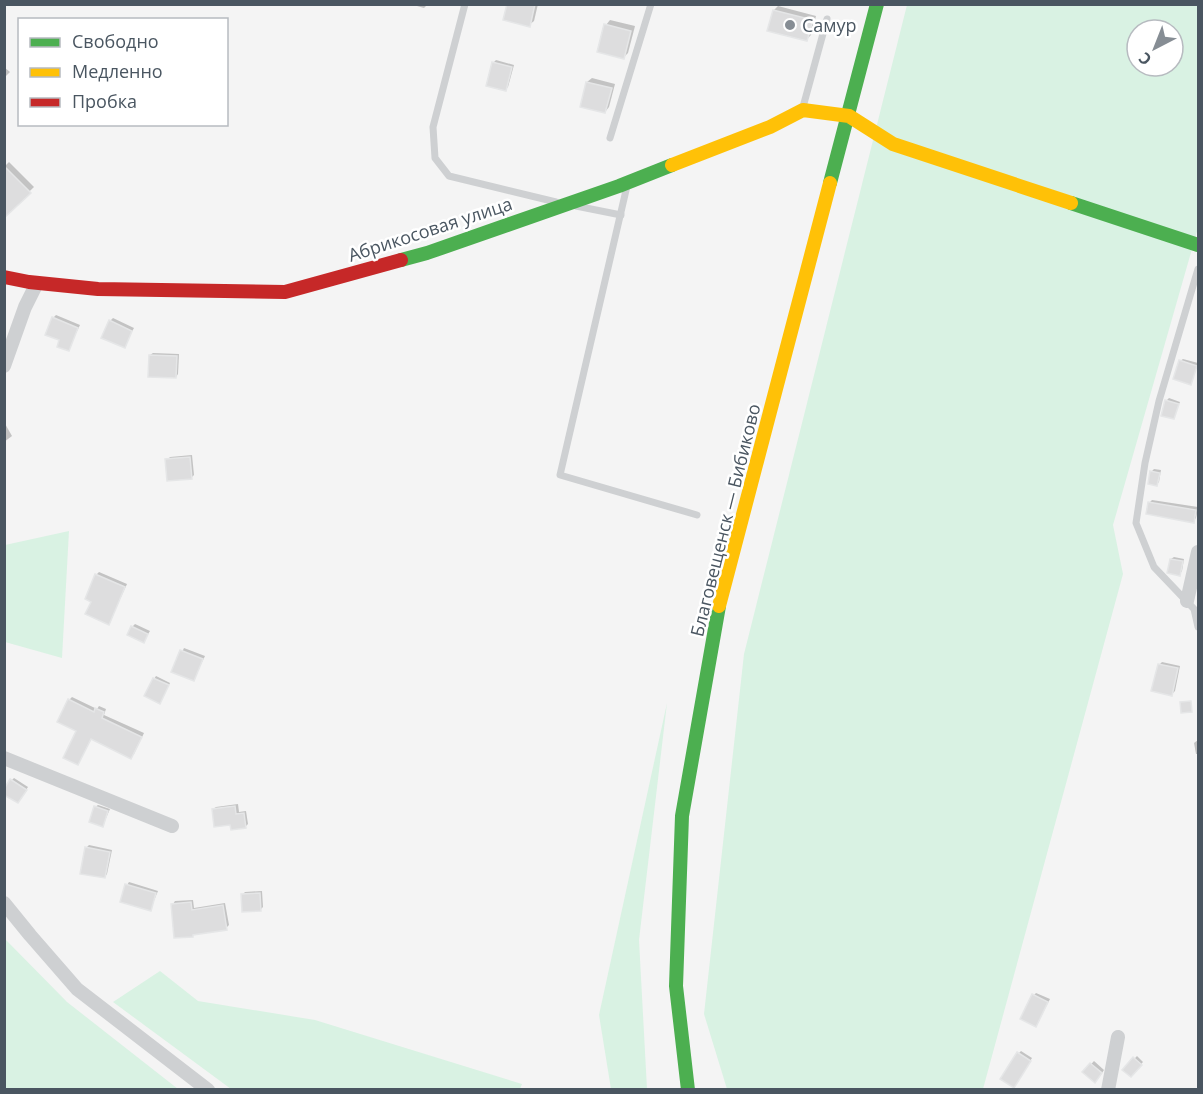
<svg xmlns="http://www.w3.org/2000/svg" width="1203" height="1094" viewBox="0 0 1203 1094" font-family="'Open Sans',sans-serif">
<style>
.green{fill:#d9f2e3;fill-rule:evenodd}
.shadow{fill:#0003}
.building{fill:#ddddde;stroke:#e5e6e7;stroke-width:1.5}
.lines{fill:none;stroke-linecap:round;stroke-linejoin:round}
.lane{stroke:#ced0d2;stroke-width:7}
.street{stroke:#ced0d2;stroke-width:14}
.fast{stroke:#4caf50;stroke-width:14}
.slow{stroke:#ffc107;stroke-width:14}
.jam{stroke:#c62828;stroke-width:14}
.poi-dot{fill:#868d94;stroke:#fff;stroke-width:2}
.labels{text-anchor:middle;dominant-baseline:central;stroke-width:5;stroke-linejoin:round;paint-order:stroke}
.poi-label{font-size:18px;fill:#4a5661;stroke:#fff;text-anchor:start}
.street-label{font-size:18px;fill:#4a5661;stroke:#fff}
</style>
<rect width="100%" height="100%" fill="#f4f4f4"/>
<g class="green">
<path d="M907,5H1198V228L1113,525L1123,574L983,1089H727L704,1014L744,654ZM1137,30H1173V66H1137Z"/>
<polygon points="69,531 62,658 5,642 5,545"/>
<polygon points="667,703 639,940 647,1089 611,1089 599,1015"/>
<polygon points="5,939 67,1002 178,1089 5,1089"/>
<polygon points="160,971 198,1001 315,1020 522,1084 520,1089 231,1089 113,1002"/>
</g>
<g class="shadow">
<polygon points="410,4 428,4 424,8"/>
<polygon points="508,4 538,4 534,21 529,25"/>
<polygon points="778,6 816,16 811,35 807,39 774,10"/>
<polygon points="610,20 635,26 628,53 624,57 606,25"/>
<polygon points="496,60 514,65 508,87 506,89 493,63"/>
<polygon points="4,67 10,72 4,78"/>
<polygon points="592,78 615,84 609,107 605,112 587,82"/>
<polygon points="9,162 34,187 7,213 4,167"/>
<polygon points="56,315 80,325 68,350 61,339 53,318"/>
<polygon points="113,318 134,328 124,346 110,321"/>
<polygon points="153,353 179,354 178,374 176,377 150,355"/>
<polygon points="1183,359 1198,363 1190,383 1180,361"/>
<polygon points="1169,398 1180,402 1173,418 1166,401"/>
<polygon points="4,422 12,436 4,442"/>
<polygon points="192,455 194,475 191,478 167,460 170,457"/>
<polygon points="1154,469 1161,470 1159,482 1157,484 1151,472"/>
<polygon points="1152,500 1198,507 1196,518 1193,521 1150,502"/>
<polygon points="1174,557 1184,559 1182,571 1180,574 1171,559"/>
<polygon points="99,572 127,584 109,623 93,601 96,575"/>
<polygon points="135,624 150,631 144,641 132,627"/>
<polygon points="184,648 205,656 194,679 173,671"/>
<polygon points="1162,662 1180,666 1175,691 1172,694 1159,665"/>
<polygon points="156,676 170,683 162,699 154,679"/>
<polygon points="72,697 97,709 99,706 106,709 104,715 144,733 134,754 131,757 92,738 78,764 78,730 69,700"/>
<polygon points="1198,740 1198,754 1196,754 1194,743"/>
<polygon points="14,778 28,787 20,799 12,780"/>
<polygon points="238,804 239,812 246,811 248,824 245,827 231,824 213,809 216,807"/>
<polygon points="98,805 110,809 103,825 95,807"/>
<polygon points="89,845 112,850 107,874 105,877 86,848"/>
<polygon points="129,882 158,891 150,910 127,885"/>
<polygon points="262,891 263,907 260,910 243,894 245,892"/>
<polygon points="193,900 194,908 225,903 229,925 226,928 173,904 175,901"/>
<polygon points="1036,993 1050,999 1038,1022 1034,995"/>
<polygon points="1021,1051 1032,1058 1016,1083 1019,1053"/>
<polygon points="1137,1056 1143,1062 1131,1075 1124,1070"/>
<polygon points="1094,1061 1104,1070 1098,1079 1084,1072"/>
</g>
<g class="building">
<polygon points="507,4 535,4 530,27 503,20"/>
<polygon points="773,10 813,20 807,41 767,31"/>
<polygon points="604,24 631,31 624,59 597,52"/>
<polygon points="492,62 512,67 506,91 486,86"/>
<polygon points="586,82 612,88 605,113 580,107"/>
<polygon points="4,166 31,193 4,218"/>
<polygon points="52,317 78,328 69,351 57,347 59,340 45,335"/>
<polygon points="109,320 132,331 125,348 101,338"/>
<polygon points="149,355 177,356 176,378 148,377"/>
<polygon points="1179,360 1197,366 1191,385 1173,379"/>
<polygon points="1165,400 1179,404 1174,419 1161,416"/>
<polygon points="190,457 192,479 167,481 165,459"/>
<polygon points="1150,471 1160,473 1157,486 1148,484"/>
<polygon points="1148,502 1196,510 1194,523 1146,514"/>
<polygon points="1170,559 1183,561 1180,576 1167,573"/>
<polygon points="95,574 125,587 109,625 85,614 91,602 85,599"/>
<polygon points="131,626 148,634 144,643 127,635"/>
<polygon points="180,650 203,659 194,681 171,672"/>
<polygon points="1158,664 1178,668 1172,696 1151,691"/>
<polygon points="153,678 169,685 160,704 144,696"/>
<polygon points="68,699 94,712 95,708 104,712 102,718 142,737 131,759 91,739 78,765 63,758 76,731 57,722"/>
<polygon points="1191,701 1192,712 1181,713 1180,702"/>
<polygon points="10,779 27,790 18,803 4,795 4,789"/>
<polygon points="94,806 108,811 103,827 89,822"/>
<polygon points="235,806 236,814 244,813 246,828 231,830 230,825 214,827 212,809"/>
<polygon points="85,847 110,852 105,878 80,874"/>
<polygon points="125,884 156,893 151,911 120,902"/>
<polygon points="260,893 261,911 242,912 241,894"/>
<polygon points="191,902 192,910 223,905 227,930 193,935 193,937 174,938 171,904"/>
<polygon points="1032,994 1048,1002 1036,1027 1020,1019"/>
<polygon points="1017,1052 1031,1061 1014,1088 1000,1079"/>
<polygon points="1133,1057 1142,1065 1131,1077 1122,1070"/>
<polygon points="1090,1063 1102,1073 1095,1083 1082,1072"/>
</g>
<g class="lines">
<g class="lane">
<polyline points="465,4 433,127 435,158 449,176 556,202"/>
<polyline points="803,107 827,19"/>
<polyline points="610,138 651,4"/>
<polyline points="627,186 560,475 697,515"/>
<polyline points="576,206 621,215"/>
<polyline points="1198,269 1159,401 1145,463 1136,523 1154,567 1194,609 1198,627"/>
</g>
<g class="street">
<polyline points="4,366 25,307 37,283"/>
<polyline points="1187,601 1198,552"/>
<polyline points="4,758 172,826"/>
<polyline points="4,903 30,935 77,989 208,1090"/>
<polyline points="1108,1090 1118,1037"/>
</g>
<g class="fast">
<polyline points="830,183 877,4"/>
<polyline points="1071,203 1198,245"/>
<polyline points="401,260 427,253 619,186 672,165"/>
<polyline points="688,1090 676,986 682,816 719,606"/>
</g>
<g class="slow">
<polyline points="672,165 770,127 803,110 849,116 893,144 1071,203"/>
<polyline points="719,606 830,183"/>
</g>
<polyline class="jam" points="4,277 29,282 98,289 285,292 401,260"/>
</g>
<circle class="poi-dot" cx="790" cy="25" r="6"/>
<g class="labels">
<g class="poi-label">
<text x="802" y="25">Самур</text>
</g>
<g class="street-label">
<text transform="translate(430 229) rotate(-18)">Абрикосовая улица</text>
<text transform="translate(725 520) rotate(-76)">Благовещенск — Бибиково</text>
</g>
</g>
<rect width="1203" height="1094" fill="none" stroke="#4a5661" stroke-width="12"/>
<rect x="18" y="18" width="210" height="108" fill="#ffffff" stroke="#b7bbc0" stroke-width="1.5"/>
<rect x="30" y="38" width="30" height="9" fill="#4caf50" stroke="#b7bbc0" stroke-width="1.5"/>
<text x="72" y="48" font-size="18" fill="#4a5661">Свободно</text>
<rect x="30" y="68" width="30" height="9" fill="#ffc107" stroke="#b7bbc0" stroke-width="1.5"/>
<text x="72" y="78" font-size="18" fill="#4a5661">Медленно</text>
<rect x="30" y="98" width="30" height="9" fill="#c62828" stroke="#b7bbc0" stroke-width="1.5"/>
<text x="72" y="108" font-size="18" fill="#4a5661">Пробка</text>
<g transform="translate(1155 48) rotate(222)"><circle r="28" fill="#ffffff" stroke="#b7bbc0" stroke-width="1.5"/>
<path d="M0-4.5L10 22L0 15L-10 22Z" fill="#868d94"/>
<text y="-9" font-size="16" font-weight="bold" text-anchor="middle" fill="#4a5661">С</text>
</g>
</svg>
